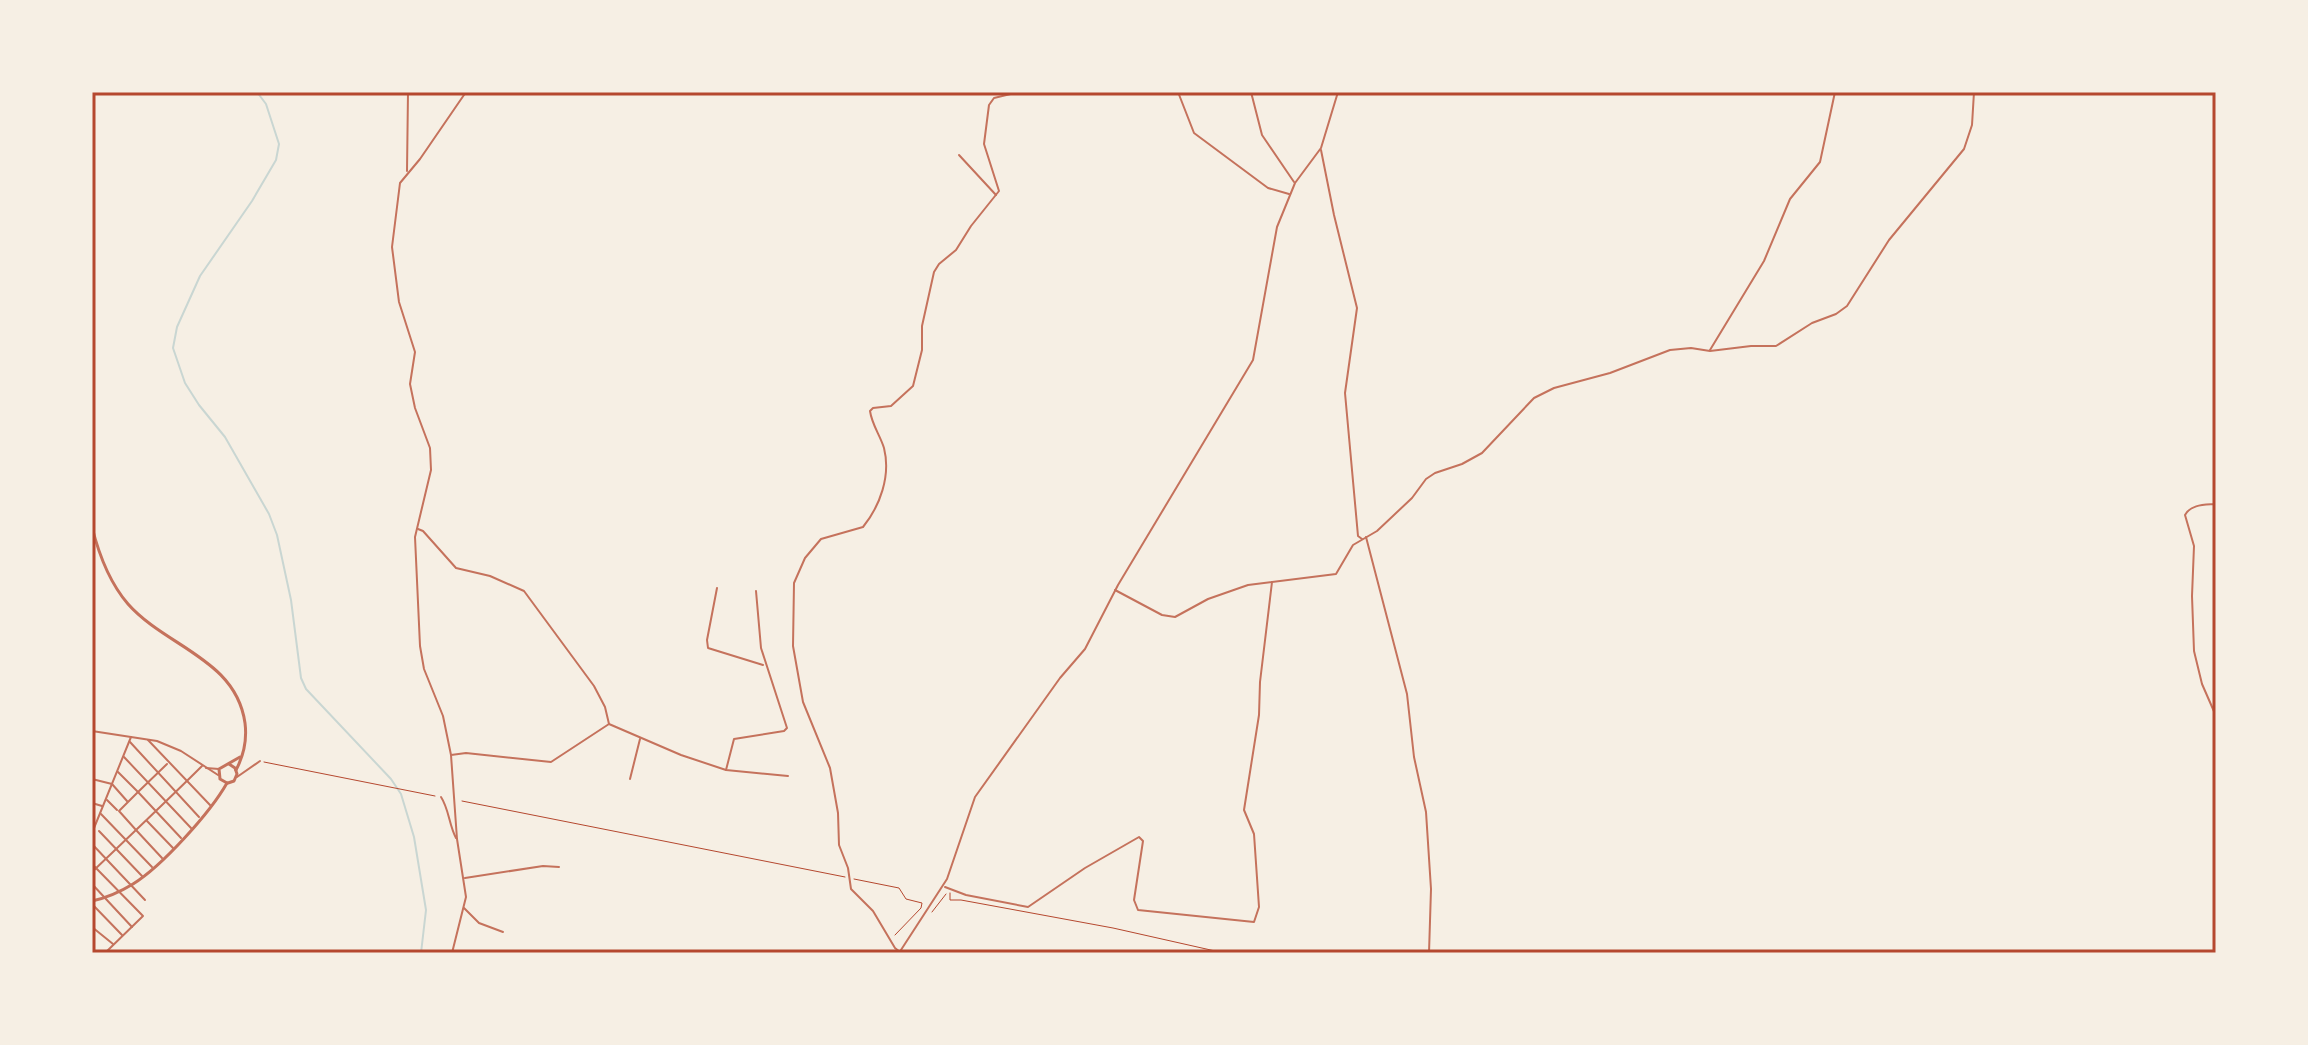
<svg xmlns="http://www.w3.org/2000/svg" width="2308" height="1045" viewBox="0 0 2308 1045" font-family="'Work Sans',sans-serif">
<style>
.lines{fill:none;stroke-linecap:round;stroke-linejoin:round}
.stream{stroke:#c9d6d2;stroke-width:2}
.path{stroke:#b5482f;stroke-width:1}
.minor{stroke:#c5725c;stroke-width:2}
.tertiary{stroke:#c5725c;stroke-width:3}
.neatline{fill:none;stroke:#b5482f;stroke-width:3}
</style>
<rect width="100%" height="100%" fill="#f6efe4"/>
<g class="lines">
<polyline class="stream" points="257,92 266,104 279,144 276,160 252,201 200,276 177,327 173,348 185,383 199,405 225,437 269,514 277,535 291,600 301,678 306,689 391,779 401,794 414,837 426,910 421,953"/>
<g class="path">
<polyline points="264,762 435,796"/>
<polyline points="462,801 845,877"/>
<polyline points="854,879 899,888 906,899 922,903 921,908 895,935"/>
<polyline points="950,893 950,900 961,900 1113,928 1224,953"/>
<polyline points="932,912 946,894"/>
</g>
<g class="minor">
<polyline points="1178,92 1194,133 1268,188 1289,194"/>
<polyline points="1251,92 1262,135 1294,182"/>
<polyline points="1321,150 1334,215 1357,308 1345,393 1358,536 1362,539"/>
<polyline points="959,155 996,195"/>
<polyline points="407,171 408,92"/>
<polyline points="1710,350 1764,261 1790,199 1820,162 1835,92"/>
<path d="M2216,504C2205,505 2191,504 2185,515L2194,546L2192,596L2194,651L2202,684L2216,716"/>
<polyline points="418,529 423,531 456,568 490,576 524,591 594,686 605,707 609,724"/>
<polyline points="1366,537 1407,694 1414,757 1426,812 1431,889 1429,953"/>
<polyline points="717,588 707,640 708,648 763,665"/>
<polyline points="1115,590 1162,615 1175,617 1208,599 1248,585 1336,574 1353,545 1377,531 1412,498 1426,479 1435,473 1462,464 1482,453 1534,398 1554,388 1610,373 1670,350 1691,348 1710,351 1751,346 1776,346 1812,323 1836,314 1847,306 1889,240 1964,149 1972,125 1974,92"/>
<polyline points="92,731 157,741 181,751 218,775"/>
<polyline points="148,740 210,805"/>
<polyline points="130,742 199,817"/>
<polyline points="451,755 466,753 551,762 609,724 681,755 726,770 788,776"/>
<polyline points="124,757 191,828"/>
<polyline points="206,768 219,769"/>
<polyline points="726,770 734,739 784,731 787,728 761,648 756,591"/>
<polyline points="118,772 138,792 167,764"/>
<polyline points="237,777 260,761"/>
<polyline points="92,779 112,784 127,801"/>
<polyline points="630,779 640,739"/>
<path d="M441,797C449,809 449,825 456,838"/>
<polyline points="107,800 117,810"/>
<polyline points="92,803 102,806"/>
<polyline points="101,814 152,867"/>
<polyline points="147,821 173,848"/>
<polyline points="99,831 142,876"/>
<polyline points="92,833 131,737"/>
<path d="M181,838L138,792L119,811L136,830C158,809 180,788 202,766"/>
<polyline points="92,844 145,900"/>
<polyline points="92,864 143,916 105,953"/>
<polyline points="92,872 136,830 162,858"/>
<polyline points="465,878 543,866 559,867"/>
<polyline points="92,884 132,927"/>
<polyline points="945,887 966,895 1028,907 1085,868 1139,837 1143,841 1134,900 1138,910 1254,922 1259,907 1254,834 1244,810 1259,715 1260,682 1272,582"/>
<polyline points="92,904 122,935"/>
<polyline points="464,908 479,923 503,932"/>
<polyline points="92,927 113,944"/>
<path d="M900,952L895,948L873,911L851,889L848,868L839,845L838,813L830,768L803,702L793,646L794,583L805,558L821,539L863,527C880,506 891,476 884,448C880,435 872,425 870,411L873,408L891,406L913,386L922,350V326L934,272L939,264L956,250L971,226L999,191L984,144L989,105L994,98L1019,92"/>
<polyline points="452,953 466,897 457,839 451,755 443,716 424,669 420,646 415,537 431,470 430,448 415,408 410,384 415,352 399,302 392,247 400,183 420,159 466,92"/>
<polyline points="899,953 947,879 975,797 1060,678 1085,649 1118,585 1253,360 1277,227 1295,183 1321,148 1338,92"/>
</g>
<g class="tertiary">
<path d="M92,527C99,555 109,582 128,604C166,647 236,659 245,723C247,739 244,755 236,770"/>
<polyline points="227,783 220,779 219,769 240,757"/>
<polyline points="228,783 234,781 237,774 235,768 229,764"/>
<path d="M92,901C106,898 120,892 133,884C162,866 210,813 227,783"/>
</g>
</g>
<rect width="2308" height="1045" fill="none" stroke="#f6efe4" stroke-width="188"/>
<rect x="94" y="94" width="2120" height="857" class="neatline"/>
</svg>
